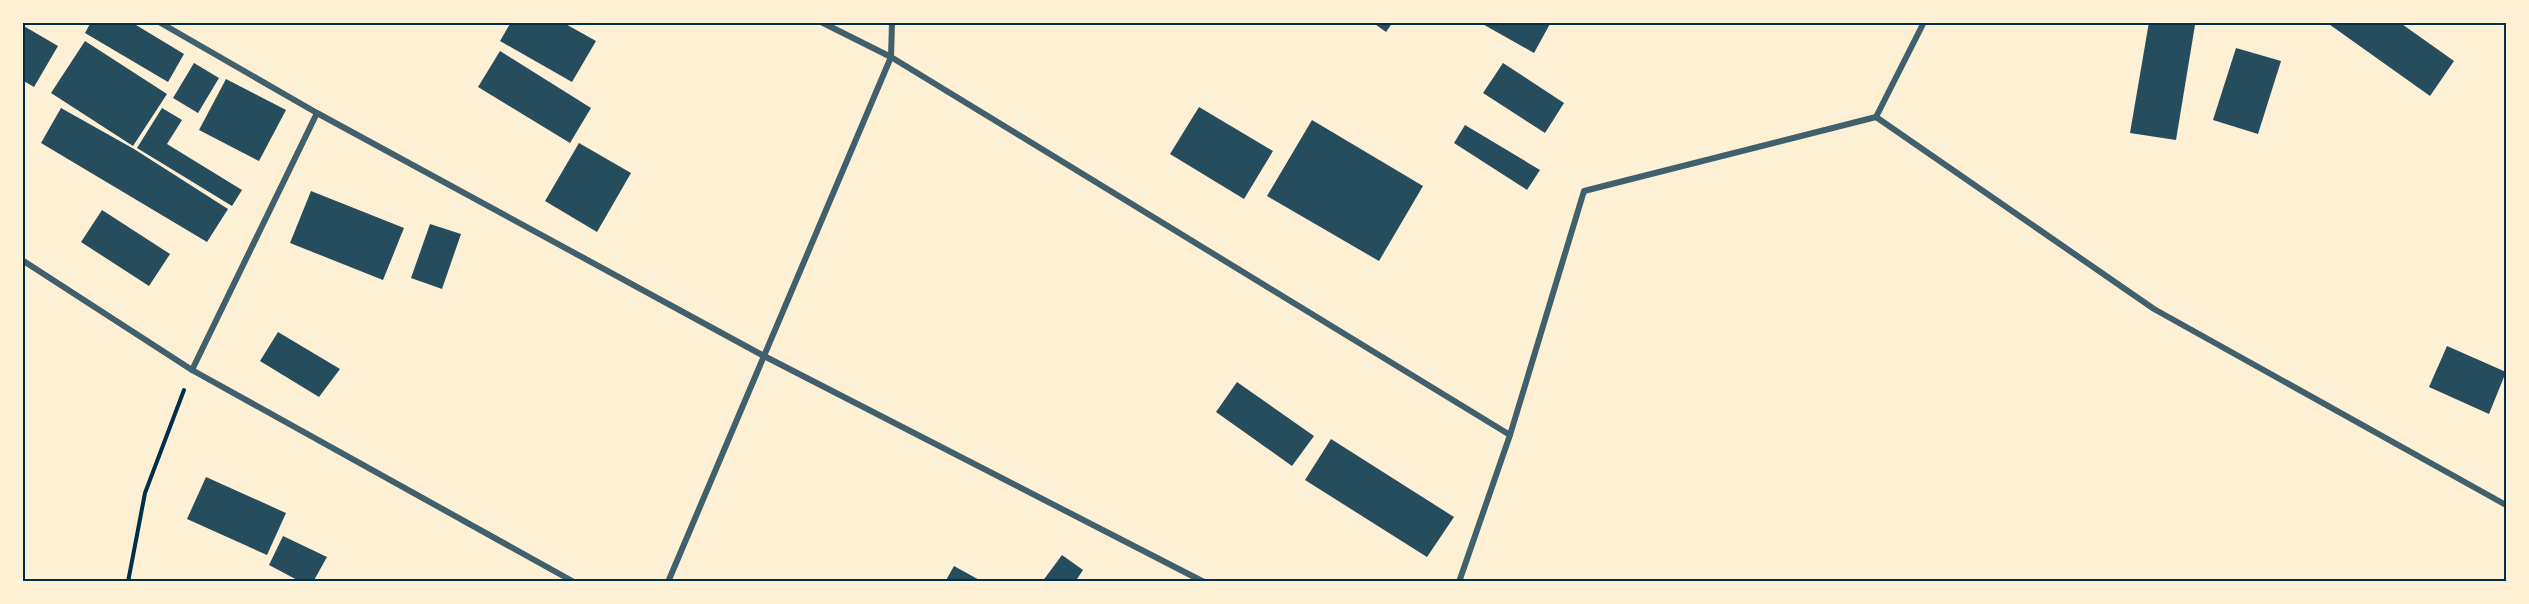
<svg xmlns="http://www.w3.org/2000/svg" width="2529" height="604" viewBox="0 0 2529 604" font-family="'Source Sans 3',sans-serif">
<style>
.building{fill:#264d5e}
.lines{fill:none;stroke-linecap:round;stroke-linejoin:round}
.path{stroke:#003049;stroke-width:4}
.minor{stroke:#3f606c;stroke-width:6}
.neatline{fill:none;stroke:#003049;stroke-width:2}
</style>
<rect width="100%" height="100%" fill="#fdf0d5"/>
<g class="building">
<polygon points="91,22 131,22 184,54 168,82 85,33"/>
<polygon points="511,22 562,22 596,41 572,82 500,41"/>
<polygon points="1372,22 1393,22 1386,32"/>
<polygon points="1479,22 1551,22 1534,53"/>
<polygon points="2149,22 2195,25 2176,140 2130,133"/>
<polygon points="2326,22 2399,22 2454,61 2430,96"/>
<polygon points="22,25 58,46 34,87 22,80"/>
<polygon points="85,41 167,94 133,146 51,93"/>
<polygon points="2236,48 2281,61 2258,134 2213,120"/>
<polygon points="500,51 591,108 570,143 478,87"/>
<polygon points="194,63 219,78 198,113 173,98"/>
<polygon points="1503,63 1564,103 1545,133 1483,93"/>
<polygon points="226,79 286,110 259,161 199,130"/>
<polygon points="1199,107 1273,151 1244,199 1170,154"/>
<polygon points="61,108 134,149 228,209 207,242 41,143"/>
<polygon points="162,108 182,120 167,144 242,190 232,206 137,148"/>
<polygon points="1312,120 1423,186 1379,261 1267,196"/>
<polygon points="1465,125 1540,170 1527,190 1454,143"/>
<polygon points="579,143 631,173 597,232 545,201"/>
<polygon points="311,191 404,228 383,280 290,243"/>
<polygon points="102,210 170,254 149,286 81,242"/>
<polygon points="430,224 461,234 442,289 411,278"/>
<polygon points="278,332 340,369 319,397 260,361"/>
<polygon points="2447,346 2506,372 2489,414 2429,387"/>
<polygon points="1237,382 1314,436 1292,466 1216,412"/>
<polygon points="1331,439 1454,517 1427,557 1305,480"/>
<polygon points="206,477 286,513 267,555 187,519"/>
<polygon points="283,536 327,557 313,582 301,582 269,565"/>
<polygon points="1062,555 1083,570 1075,582 1042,582"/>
<polygon points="954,566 983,582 945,582"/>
</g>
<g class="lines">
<polyline class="path" points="128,582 145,493 184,390"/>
<g class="minor">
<polyline points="159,22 317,113 764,356 1204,582"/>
<polyline points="892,22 891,57 1510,435"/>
<polyline points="1876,117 2154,309 2506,505"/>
<polyline points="22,260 192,370 574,582"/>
<polyline points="192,370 317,113"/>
<polyline points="668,582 891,57 821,22"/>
<polyline points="1459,582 1510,435 1584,191 1876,117 1924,22"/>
</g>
</g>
<rect width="2529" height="604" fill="none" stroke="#fdf0d5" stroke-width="48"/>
<rect x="24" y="24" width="2481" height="556" class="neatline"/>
</svg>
